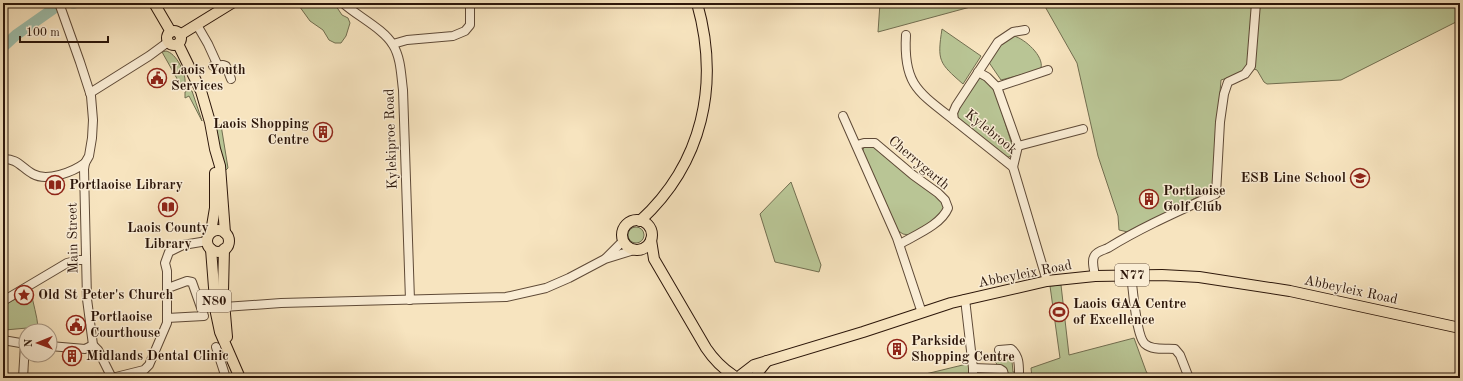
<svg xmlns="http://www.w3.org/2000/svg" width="1463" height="381" viewBox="0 0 1463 381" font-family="'Old Standard TT',serif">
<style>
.green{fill:#b9c595;stroke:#726e50}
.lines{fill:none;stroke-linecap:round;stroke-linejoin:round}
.river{stroke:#9ebfac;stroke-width:11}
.minor-casing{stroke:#5f4a37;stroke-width:10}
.major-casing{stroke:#2c160a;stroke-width:12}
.minor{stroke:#faedd5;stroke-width:8}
.major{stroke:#f7e4bf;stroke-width:10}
.labels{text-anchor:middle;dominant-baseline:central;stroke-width:3;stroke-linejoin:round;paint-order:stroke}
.shield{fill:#faedd5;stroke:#6a5647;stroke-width:1}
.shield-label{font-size:13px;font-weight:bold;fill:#2c160a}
.poi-label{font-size:14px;font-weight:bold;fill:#2c160a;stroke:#faedd5;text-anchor:start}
.street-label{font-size:14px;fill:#2c160a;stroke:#faedd5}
</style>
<rect width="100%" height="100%" fill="#f7e4bf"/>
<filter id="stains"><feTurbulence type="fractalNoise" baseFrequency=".005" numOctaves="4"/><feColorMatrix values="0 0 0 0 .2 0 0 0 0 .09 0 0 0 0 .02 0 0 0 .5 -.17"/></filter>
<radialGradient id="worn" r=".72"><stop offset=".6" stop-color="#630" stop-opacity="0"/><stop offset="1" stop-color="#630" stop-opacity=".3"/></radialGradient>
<g class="green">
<polygon points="297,3 334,3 342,15 348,18 350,23 346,36 341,43 335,43 329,40 323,30 310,21"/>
<polygon points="880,3 985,3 878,32"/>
<polygon points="1043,3 1460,3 1460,20 1341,80 1267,84 1264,82 1257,70 1247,67 1239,74 1221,80 1212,189 1164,215 1128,232 1119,230 1118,216 1098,156 1077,63"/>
<path d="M942,29L981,56L963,84C939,63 937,61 942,29Z"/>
<path d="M1014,36C1025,39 1044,56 1041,68L1035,71L1001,80L988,61L999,44Z"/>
<path d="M166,51C176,53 186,73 185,82L182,84H180L162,52Z"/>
<path d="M977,77C986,80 992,85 996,93L1012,145L1013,154L1009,157H1006L958,119C955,105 970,88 977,77Z"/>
<polygon points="189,90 192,91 202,121 189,96 185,98 185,92"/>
<polygon points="218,125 221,125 228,168 226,170 222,168 216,128"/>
<polygon points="873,146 942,200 944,210 939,217 909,235 903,234 897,230 863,153 863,149 865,147"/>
<polygon points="791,182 821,265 819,272 775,262 760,214"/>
<circle cx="636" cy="235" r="8"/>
<polygon points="1061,285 1069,355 1134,338 1146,371 1150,378 1032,378 1031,368 1060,358 1050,286"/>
<path d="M31,291C33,304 37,315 38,327L5,330L4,305Z"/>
<polygon points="1011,353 1015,360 1012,361 1013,372 1018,372 1017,378 1007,378 994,360 1003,359 1002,354"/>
<polygon points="971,363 971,378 909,378"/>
</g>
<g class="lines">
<g class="river">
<polyline points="73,3 74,3"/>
<polyline points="3,47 16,35 53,9"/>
</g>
<g class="minor-casing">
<g id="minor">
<polyline points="59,3 80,62 91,96 93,120 92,138 89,156 85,163 84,169 87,299 93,345 98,350 112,378 144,370 149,365 167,323 167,271 165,263 169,252 183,245 207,241"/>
<path d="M343,3C357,16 384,29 393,45C401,58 401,75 403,90L410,300"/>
<polyline points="197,25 208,44 218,66"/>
<polyline points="1025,30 1013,32 998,42 956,106 953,113 954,120 1013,167 1047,281"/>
<path d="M906,35C903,84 918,92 954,120"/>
<polyline points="393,44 407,40 453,36 465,31 470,25 470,3"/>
<polyline points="213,66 223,65 226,66 231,79"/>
<polyline points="978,72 987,77 997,87 1018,146 1013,167"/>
<polyline points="997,87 1048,70"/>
<polyline points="90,93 149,56 168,42"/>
<polyline points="843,116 897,238 922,313"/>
<path d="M857,145L864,143H875L913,175L938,193L945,200L948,208C941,225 915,235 900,244"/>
<polyline points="1018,146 1083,129"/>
<path d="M3,159C17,158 22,168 33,174C47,182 73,172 85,163"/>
<polyline points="606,258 623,241"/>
<path d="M1131,275C1133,289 1136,336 1145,344C1153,351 1166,348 1175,349L1180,355L1189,378"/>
<path d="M1095,276C1094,269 1091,260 1095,255C1098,251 1104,250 1108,248C1142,227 1179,211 1216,194L1220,122L1224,94L1228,82L1245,74L1251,66L1256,3"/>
<polyline points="965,299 973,368 973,378"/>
<polyline points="3,301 67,263 79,260 86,260"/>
<polyline points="224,307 281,303 506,297 546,288 569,278 605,259 634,250"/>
<polyline points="167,318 204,316 192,282 187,281 168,288"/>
<polyline points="3,340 26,344"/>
<polyline points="50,346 85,349 93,345"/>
<polyline points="216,347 226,378"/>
<path d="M999,350L1011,349C1020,356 1019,367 1019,378"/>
<polyline points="973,368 1000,369 1003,371 1005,378"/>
<polyline points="23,378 25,344"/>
</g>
</g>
<g class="major-casing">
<g id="major">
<polyline points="154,3 171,32"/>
<circle cx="174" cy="38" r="7"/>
<polyline points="180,35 232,3"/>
<polyline points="178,44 201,91 210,122 215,149 220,166 225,233"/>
<circle cx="637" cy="235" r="15"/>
<path d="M640,221C703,163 720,84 697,3"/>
<circle cx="218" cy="241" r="11"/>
<polyline points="211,232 215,208 215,173"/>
<path d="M651,240L654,259L706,348C714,360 722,368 734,376"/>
<polyline points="211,249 216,313 220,332 240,378"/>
<polyline points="224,249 223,291 227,337"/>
<polyline points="741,375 754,365 863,332 951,303 1047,281 1095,276 1162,275 1199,277 1290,291 1460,328"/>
<polyline points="755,378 759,371 767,361"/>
</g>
</g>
<use href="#minor" class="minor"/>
<use href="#major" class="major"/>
</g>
<defs>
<g id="civic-ring" transform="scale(1)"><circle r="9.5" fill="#faedd5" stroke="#8f2418" stroke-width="1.5"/><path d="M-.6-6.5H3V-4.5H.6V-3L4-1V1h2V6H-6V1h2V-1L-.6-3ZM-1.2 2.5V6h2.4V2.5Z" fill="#8f2418"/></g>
<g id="building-ring" transform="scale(1)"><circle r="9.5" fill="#faedd5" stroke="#8f2418" stroke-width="1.5"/><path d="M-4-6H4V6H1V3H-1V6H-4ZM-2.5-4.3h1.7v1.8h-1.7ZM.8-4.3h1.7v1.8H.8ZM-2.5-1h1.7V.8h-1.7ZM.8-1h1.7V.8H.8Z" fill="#8f2418"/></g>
<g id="university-ring" transform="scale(1)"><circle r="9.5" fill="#faedd5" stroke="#8f2418" stroke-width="1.5"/><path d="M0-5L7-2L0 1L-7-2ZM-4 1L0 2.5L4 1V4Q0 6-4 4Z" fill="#8f2418"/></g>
<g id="library-ring" transform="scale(1)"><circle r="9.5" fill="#faedd5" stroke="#8f2418" stroke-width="1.5"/><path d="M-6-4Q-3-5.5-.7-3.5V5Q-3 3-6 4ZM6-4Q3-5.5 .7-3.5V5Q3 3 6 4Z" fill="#8f2418"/></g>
<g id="sight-ring" transform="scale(1)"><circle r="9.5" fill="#faedd5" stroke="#8f2418" stroke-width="1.5"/><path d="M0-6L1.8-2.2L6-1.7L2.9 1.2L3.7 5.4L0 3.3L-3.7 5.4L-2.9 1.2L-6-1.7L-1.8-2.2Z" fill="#8f2418"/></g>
<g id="stadium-ring" transform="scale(1)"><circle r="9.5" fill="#faedd5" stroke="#8f2418" stroke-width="1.5"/><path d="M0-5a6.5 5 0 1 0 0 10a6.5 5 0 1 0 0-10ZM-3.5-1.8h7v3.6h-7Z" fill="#8f2418"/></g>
</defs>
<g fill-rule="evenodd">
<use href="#civic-ring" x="157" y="78"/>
<use href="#building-ring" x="323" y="132"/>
<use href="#university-ring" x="1360" y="178"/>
<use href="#library-ring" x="55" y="185"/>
<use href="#building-ring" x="1149" y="199"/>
<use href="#library-ring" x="168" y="207"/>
<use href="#sight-ring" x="24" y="295"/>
<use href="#stadium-ring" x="1059" y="312"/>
<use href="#civic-ring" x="76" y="325"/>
<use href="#building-ring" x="897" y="349"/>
<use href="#building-ring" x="72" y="356"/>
</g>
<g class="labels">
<g class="shield">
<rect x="1115" y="264" width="34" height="22" rx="3"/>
<rect x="197" y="290" width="34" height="22" rx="3"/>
</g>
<g class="shield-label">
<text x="1132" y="275">N77</text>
<text x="214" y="301">N80</text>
</g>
<g class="poi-label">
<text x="171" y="70">Laois Youth<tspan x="171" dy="16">Services</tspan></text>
<text x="309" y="124" text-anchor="end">Laois Shopping<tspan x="309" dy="16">Centre</tspan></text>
<text x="1346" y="178" text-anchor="end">ESB Line School</text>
<text x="69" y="185">Portlaoise Library</text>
<text x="1163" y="191">Portlaoise<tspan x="1163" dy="16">Golf Club</tspan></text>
<text x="168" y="228" text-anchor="middle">Laois County<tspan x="168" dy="16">Library</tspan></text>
<text x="38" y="295">Old St Peter's Church</text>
<text x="1073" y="304">Laois GAA Centre<tspan x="1073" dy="16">of Excellence</tspan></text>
<text x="90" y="317">Portlaoise<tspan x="90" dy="16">Courthouse</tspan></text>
<text x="911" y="341">Parkside<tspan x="911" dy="16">Shopping Centre</tspan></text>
<text x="86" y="356">Midlands Dental Clinic</text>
</g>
<g class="street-label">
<text transform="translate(991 132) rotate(39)">Kylebrook</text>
<text transform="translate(391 139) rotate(-92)">Kylekiproe Road</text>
<text transform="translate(919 163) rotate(40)">Cherrygarth</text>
<text transform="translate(73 238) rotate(-91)">Main Street</text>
<text transform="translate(1025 274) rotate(-11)">Abbeyleix Road</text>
<text transform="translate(1351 290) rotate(12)">Abbeyleix Road</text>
</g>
</g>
<rect width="1463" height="381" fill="none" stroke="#f7e4bf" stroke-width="16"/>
<rect x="4" y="4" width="1455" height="373" fill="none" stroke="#2c160a" stroke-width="2"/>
<rect x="8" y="8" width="1447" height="365" fill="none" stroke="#2c160a"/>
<g transform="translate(38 343) rotate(269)"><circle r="19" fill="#faedd5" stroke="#a89784"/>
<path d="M0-3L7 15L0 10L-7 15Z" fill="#8f2418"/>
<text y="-6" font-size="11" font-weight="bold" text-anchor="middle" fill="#2c160a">N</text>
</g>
<path d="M20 36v6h88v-6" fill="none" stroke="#2c160a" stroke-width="2"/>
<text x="26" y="36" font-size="12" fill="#2c160a" stroke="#faedd5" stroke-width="3" paint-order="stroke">100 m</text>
<rect width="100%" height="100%" filter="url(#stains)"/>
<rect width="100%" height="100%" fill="url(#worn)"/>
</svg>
